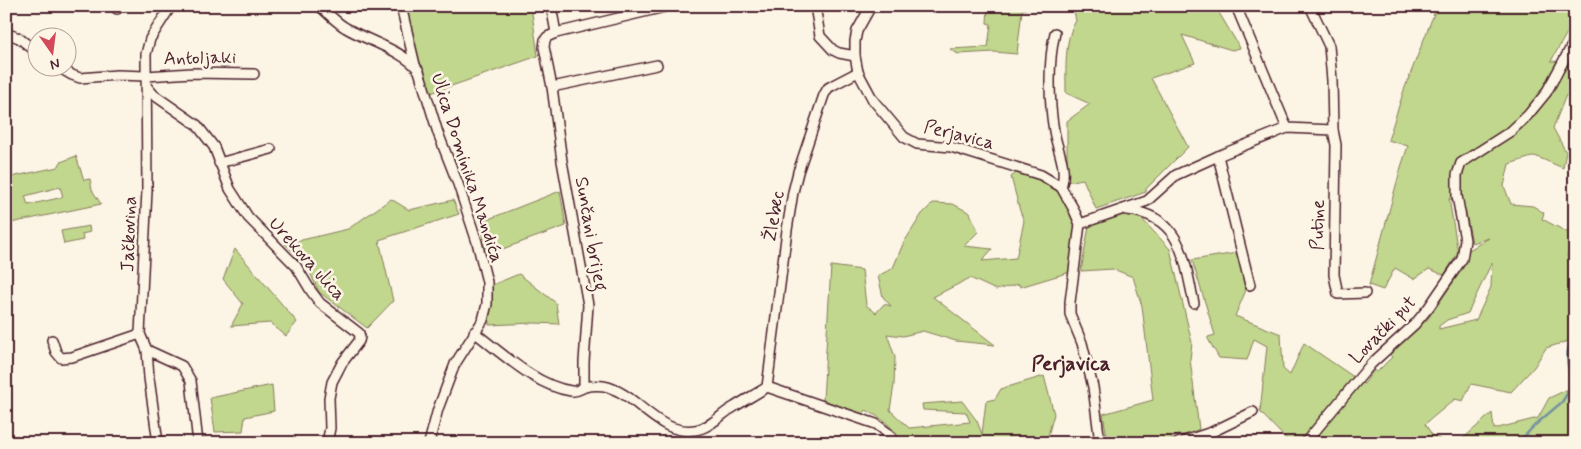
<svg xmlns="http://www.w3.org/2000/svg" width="1581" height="449" viewBox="0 0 1581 449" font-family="Mynerve,sans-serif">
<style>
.green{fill:#c1d78d;stroke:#867b5c;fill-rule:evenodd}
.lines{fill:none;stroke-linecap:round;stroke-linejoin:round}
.stream{stroke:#7592a1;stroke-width:2.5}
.minor-casing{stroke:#4a1f2b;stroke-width:12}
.minor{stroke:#fcf5e5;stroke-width:9}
.labels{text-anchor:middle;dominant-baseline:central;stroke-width:5;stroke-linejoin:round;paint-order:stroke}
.street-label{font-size:19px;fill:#4a1f2b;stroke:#fcf5e5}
.quarter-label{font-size:21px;font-weight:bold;fill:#4a1f2b;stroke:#fcf5e5}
</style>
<rect width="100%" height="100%" fill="#fcf5e5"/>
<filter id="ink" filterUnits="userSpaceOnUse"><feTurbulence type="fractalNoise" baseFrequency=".02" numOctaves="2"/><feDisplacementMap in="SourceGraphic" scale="10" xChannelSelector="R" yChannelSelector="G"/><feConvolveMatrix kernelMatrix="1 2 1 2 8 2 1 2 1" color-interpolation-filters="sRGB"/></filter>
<g filter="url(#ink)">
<g class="green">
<polygon points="427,6 531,6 538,56 431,93 415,54 404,10"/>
<polygon points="988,6 1034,6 1022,10 1017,54 994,52 958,54 950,49 988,47 991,24 987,23"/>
<path d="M1073,6H1215L1240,48L1232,50L1182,35L1195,63L1151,78L1188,147L1146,189V192L1096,209L1083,179L1067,182V121L1090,104L1066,93C1066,72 1064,38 1076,21Z"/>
<path d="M1437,6H1575V19L1551,61L1569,62V73H1575V97L1566,95L1553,128L1566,152L1563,168L1535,156L1509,164L1504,186L1511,204L1533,206L1544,213L1542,219L1569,233L1572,238L1567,257L1575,258V339L1546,348L1534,367L1511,392L1471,384L1463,401L1455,399L1425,424L1432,435L1447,443H1290L1260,412L1267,346L1254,339L1247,360L1219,358L1208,339V337L1215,335L1192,260L1237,253L1246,290L1235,316L1281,334L1283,369L1290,375L1304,343L1364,384L1374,370L1377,372L1392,357L1388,353L1427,320L1460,272L1469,250L1489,238L1472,243L1465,208L1449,198L1458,253L1444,275L1429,269L1414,279L1395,268L1383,290L1369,285L1401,167L1408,146L1388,140L1404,90ZM1492,262L1491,287L1476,320L1439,329V326L1447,320L1468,313Z"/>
<path d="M76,156L84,180L90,179L92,190L101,204L6,224V178L58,167L61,162ZM60,187L63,197L28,205L25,196Z"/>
<path d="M1017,172L1045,182L1060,190L1076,223L1070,272L1020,287L1019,284L996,290L970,278L933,297L995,345L956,341L923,331L903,336L887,334L895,357L894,385L890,410L909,428L970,422L966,412L923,410L922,404L962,401L977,421L982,434L986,401L995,399L1001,389L1044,376L1054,414L1046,443H902C893,426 883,419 866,410L863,414L823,400L831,266L862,270L866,305L876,313L884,304L891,306L883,297L878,276L893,268L903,244L922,214L933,203L953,204L970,213L978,232L964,246L992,249L982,261L1016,258L1024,221L1020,211L1011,177Z"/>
<polygon points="560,191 566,226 486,255 481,222"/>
<polygon points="391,199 409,210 453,200 459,214 379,240 393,301 367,328 319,292 306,264 285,244 348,229"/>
<path d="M1117,215L1139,216L1170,249L1192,343L1190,359L1199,429L1187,435H1177C1164,448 1127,443 1108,443L1103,414L1153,400L1142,306L1133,277L1113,269L1081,271L1089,226Z"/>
<polygon points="89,226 90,232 82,234 83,240 64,244 61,231"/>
<polygon points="235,249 297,322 286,336 270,323 231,326 243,304 223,279"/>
<polygon points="519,274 556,303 559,324 534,323 489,325 492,285"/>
<polygon points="272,385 274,411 245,417 243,431 215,432 210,398"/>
<polygon points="1575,386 1575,424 1573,441 1552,443 1458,443 1492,413 1494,429 1538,418 1549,398"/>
</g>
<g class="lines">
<path class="stream" d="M1518,443L1535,425L1562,402L1573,384C1566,362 1564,353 1575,332"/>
<g class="minor-casing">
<g id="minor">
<polyline points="117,6 117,9"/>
<polyline points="171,6 150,39 146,54 147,190 140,334 147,350 182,366 191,381 198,443"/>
<path d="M319,6C328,13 337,23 346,28C366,40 407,52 419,71L438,133L458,184L477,242L487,282V304L483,320L455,364L438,409L429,443"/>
<polyline points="401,6 415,65"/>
<polyline points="551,6 556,33 547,37 545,40 544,47 552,87 562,161 588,305 584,362 584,387"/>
<polyline points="815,6 820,36 833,50 839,53 855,56"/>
<polyline points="871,6 857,31 855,41 855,56 858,72 873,100 904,137 917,144 951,147 1041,175 1061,187 1073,208 1080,224 1070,302 1070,314 1082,343 1093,387 1100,443"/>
<polyline points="1236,6 1287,128"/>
<polyline points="1310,6 1329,46 1332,80 1333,130 1336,145 1334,275 1338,294 1365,293"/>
<polyline points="6,33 19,38 38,53"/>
<polyline points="556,33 669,6"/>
<path d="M1055,33C1048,61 1049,102 1054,131C1057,150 1068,168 1061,187"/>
<polyline points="60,68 72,75 80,78 117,75 146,76 192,73 254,74"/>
<polyline points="147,87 154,95 197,125 214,147 230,189 248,217 296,266 311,291 320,303 359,333 360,337 359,341 342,363 332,382 329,398 330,428 327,443"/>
<polyline points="552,87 657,65"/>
<polyline points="1218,156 1250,285"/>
<polyline points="219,163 271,149"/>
<path d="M1127,210C1182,216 1184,259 1194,303"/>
<polyline points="1080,224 1147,201 1176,175 1218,156 1287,128 1333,130"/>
<path d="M474,332C502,353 536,386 571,391C577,392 580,389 585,387C592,385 602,385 608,387C640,397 658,435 695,430C710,428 721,414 734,407C745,400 756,394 767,387L876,424L888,433L895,443"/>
<polyline points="52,340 56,352 61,358 72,357 140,334"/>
<polyline points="147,350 149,378 158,443"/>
<polyline points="767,387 787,230 793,192 798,172 824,95 828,88 833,85 858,72"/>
<polyline points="1178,443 1212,432 1253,412"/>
<polyline points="1305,443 1371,364 1415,324 1429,307 1462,259 1465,240 1457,196 1457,175 1461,163 1511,131 1528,115 1546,93 1575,40"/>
</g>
</g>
<use href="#minor" class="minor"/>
</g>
</g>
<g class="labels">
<g class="street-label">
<text transform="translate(200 58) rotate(-1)">Antoljaki</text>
<text transform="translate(959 135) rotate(14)">Perjavica</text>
<text transform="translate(467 168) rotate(72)">Ulica Dominika Mandića</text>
<text transform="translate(774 216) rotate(-80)">Žlebec</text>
<text transform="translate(1318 225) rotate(-89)">Putine</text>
<text transform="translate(129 234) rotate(-88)">Jačkovina</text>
<text transform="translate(591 234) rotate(80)">Sunčani brijeg</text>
<text transform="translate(307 259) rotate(48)">Urekova ulica</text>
<text transform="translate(1383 330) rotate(-46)">Lovački put</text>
</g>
<g class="quarter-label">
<text x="1071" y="364">Perjavica</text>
</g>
</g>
<rect width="1581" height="449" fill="none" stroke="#fcf5e5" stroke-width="25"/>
<rect x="12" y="12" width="1556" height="424" fill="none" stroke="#4a1f2b" stroke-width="2" filter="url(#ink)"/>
<g transform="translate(52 52) rotate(166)"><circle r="24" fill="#fcf5e5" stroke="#b59f9b"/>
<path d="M0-4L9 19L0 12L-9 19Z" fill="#d1495b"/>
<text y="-8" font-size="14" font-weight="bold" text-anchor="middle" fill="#4a1f2b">N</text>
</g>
</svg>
